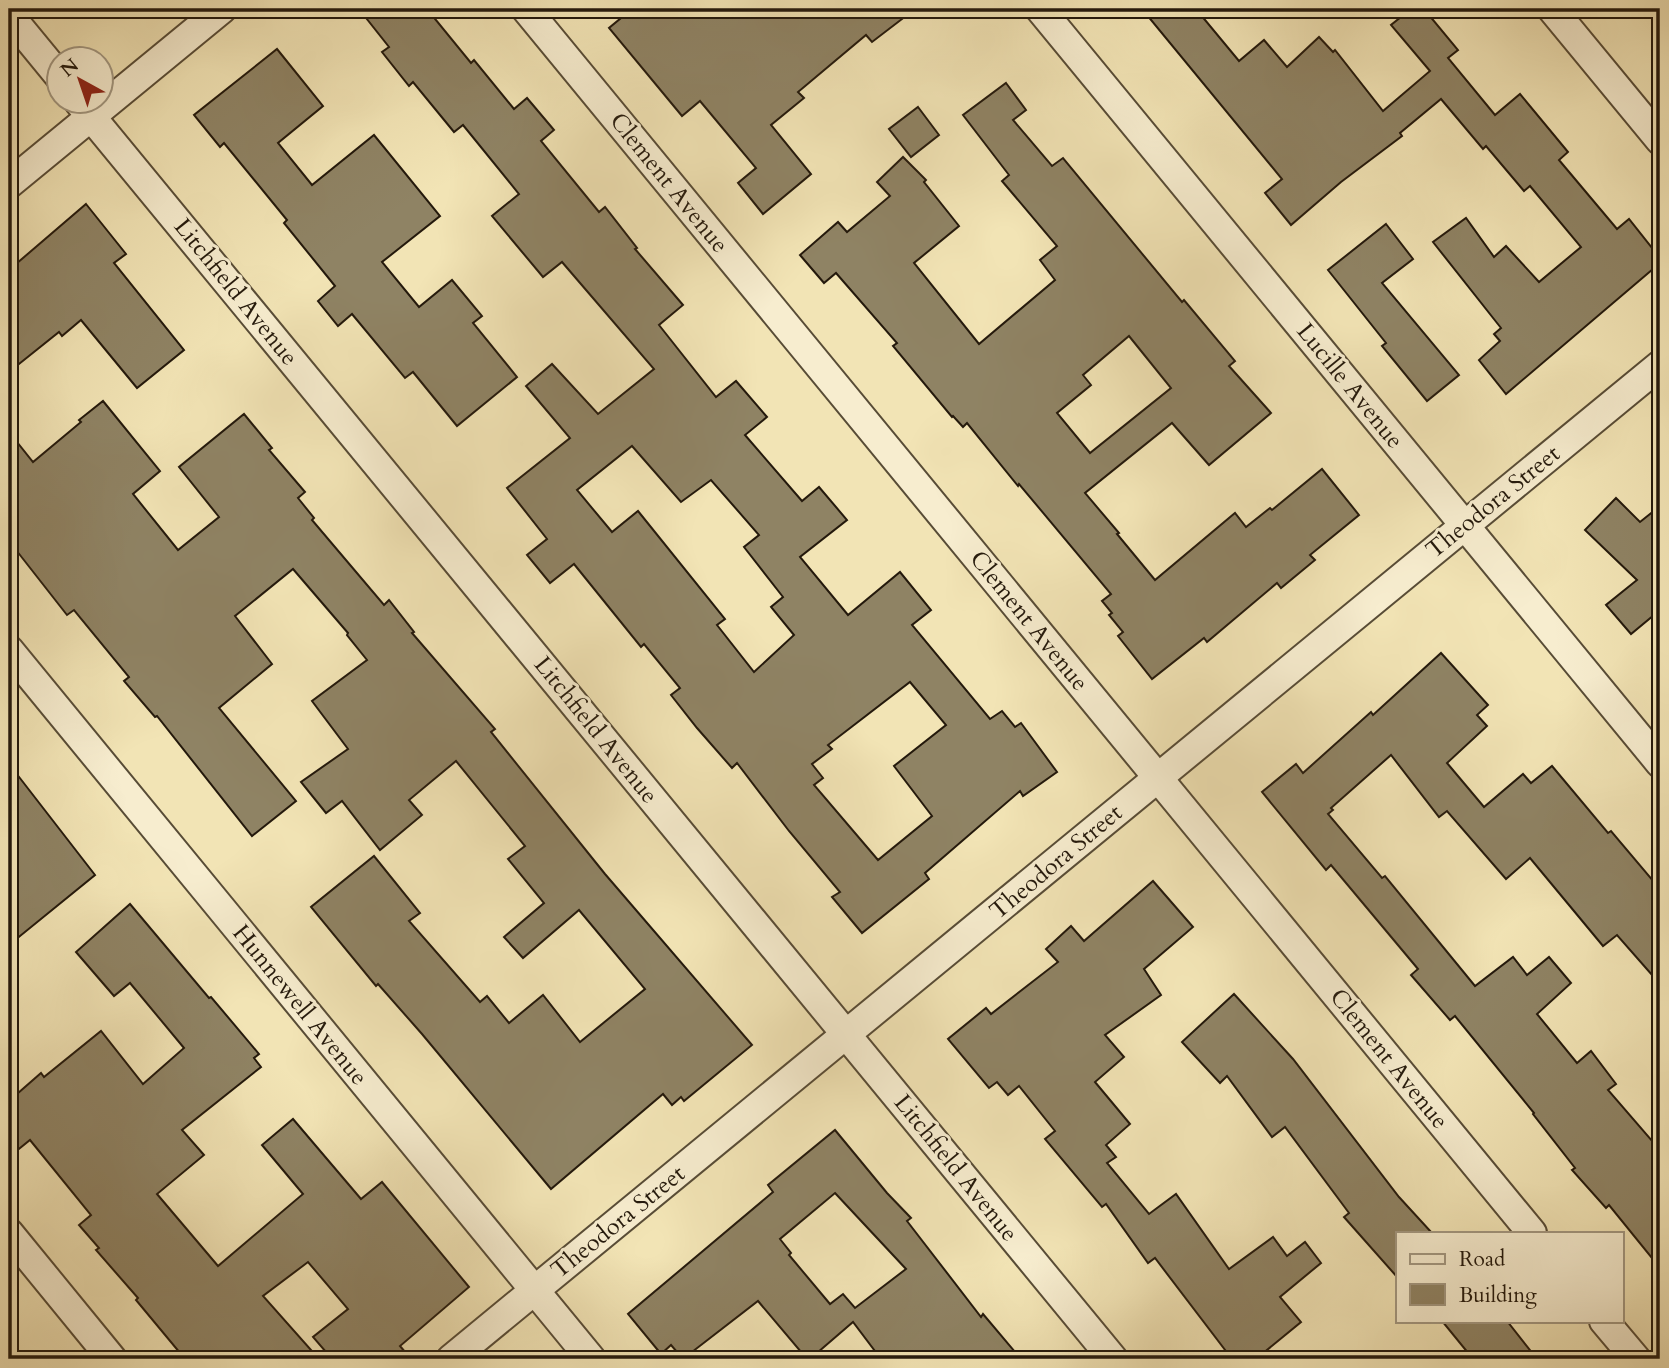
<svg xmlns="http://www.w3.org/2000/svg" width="1669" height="1368" viewBox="0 0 1669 1368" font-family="Cardo,serif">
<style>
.building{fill:#8f8364;stroke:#24190c;stroke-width:2;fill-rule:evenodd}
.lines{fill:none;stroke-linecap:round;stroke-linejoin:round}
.street-casing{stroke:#584c36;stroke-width:32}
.street{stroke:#f7edcf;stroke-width:28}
.labels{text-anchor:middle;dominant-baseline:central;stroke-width:6;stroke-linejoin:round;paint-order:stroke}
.street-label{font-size:24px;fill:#24190c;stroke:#f7edcf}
</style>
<rect width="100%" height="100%" fill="#f2e4b5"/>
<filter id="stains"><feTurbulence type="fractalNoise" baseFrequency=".00286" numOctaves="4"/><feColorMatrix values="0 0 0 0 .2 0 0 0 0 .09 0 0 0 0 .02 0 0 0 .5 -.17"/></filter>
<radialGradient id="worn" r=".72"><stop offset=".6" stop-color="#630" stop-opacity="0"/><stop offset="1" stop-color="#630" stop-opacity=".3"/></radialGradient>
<g class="building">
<path d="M359,9H427L471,63L474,60L514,109L527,98L554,130L541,141L599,212L605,207L637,248L635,249L683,305L659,325L716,397L736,381L767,417L745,435L802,501L819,487L847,520L800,557L848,615L900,572L931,610L912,625L990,719L1002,711L1015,727L1021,723L1057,772L1023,796L1020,791L925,873L929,879L862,933L832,897L840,892L789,831L737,763L732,768L697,728L671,695L680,688L644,644L641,647L574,564L550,583L527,555L547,539L507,488L570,438L526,386L552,364L598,414L654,369L562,262L543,277L492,216L519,194L463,125L454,132L413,82L409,86L382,52L389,47ZM632,446L681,502L711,480L759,535L744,547L783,597L771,607L794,635L754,672L717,625L725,619L638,511L612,532L577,490ZM910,682L946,725L894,766L932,816L878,860L814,785L823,778L812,764L832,749L828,745Z"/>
<polygon points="632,9 915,9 872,42 866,35 798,92 804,98 771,125 811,174 763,214 738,183 756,168 700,101 682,116 609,28"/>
<polygon points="1142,9 1196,9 1239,61 1264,40 1287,67 1319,37 1333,52 1335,50 1383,111 1430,71 1391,25 1411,9 1424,9 1458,50 1448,58 1495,115 1520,94 1568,152 1559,160 1617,229 1629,219 1660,258 1660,263 1506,394 1479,360 1500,341 1494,334 1501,328 1433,242 1466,218 1494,257 1506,246 1539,282 1581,247 1530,186 1524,191 1486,146 1483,149 1441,99 1400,133 1402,136 1341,182 1291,225 1265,193 1282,179"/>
<polygon points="277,49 323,106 278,143 312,185 374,135 440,216 382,262 419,307 452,280 482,316 473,323 517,377 457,426 413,372 405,378 352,314 338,326 318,301 335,286 284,223 287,220 224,143 220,147 194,115"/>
<path d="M1006,83L1026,110L1013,120L1052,166L1063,158L1182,302L1184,300L1235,361L1229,366L1271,413L1209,465L1172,423L1085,493L1119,533L1117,534L1155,580L1235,513L1246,527L1270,508L1272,510L1322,469L1359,515L1310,555L1315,560L1281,588L1277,583L1207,642L1204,638L1152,679L1118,636L1123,632L1109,615L1112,613L1102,601L1111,594L1019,484L1018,486L967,423L963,427L953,416L952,417L893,346L897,343L836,273L824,283L800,255L838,222L847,232L890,196L877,182L903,157L926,180L924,182L959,226L914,263L979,344L1055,280L1040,260L1057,246L1002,181L1009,175L963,115ZM1129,336L1171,388L1090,453L1057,413L1091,385L1083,375Z"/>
<polygon points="918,107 939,135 911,157 889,129"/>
<polygon points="86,204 126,254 114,263 184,350 137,388 81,320 62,336 59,332 9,372 9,270"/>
<polygon points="1386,224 1413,259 1382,283 1459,375 1427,401 1382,346 1386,343 1328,270"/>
<polygon points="103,401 160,471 133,494 178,550 219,517 179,467 244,414 272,448 269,450 305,492 298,498 314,518 312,520 384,605 389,600 414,632 412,633 495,729 491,732 605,874 752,1045 684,1101 681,1097 672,1105 663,1094 551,1189 422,1034 378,984 376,986 311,907 374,856 420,913 409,921 480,1002 487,996 509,1023 543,995 580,1042 645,989 579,910 523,958 504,937 544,903 508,859 525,846 456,761 409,800 422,815 380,850 342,801 326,813 301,782 348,749 312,701 367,660 347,635 348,633 293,569 235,616 272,664 219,708 296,801 252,836 157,716 155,717 124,681 129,677 74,610 67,615 9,541 9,432 33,462 81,422 79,420"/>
<polygon points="1616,498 1640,522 1660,506 1660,610 1631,634 1606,605 1637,580 1585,530"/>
<polygon points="1441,653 1488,705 1477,715 1487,726 1447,763 1484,807 1523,774 1531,783 1552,766 1608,833 1611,831 1660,889 1660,984 1617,935 1603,946 1530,858 1506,879 1447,811 1439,817 1391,755 1331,808 1333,810 1328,814 1382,878 1385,876 1475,986 1513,957 1527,975 1549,957 1571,983 1537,1014 1577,1063 1591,1051 1616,1084 1608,1090 1660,1150 1660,1268 1609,1205 1606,1208 1572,1170 1575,1168 1533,1114 1534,1113 1455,1016 1450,1020 1411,975 1418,969 1331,865 1326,870 1262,792 1296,764 1303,773 1371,712 1373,715"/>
<polygon points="9,764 95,875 9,945"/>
<polygon points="1153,881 1193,927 1144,969 1161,995 1105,1035 1124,1057 1095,1082 1130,1124 1106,1145 1116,1157 1107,1163 1149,1214 1176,1194 1229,1269 1273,1237 1287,1256 1305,1242 1321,1263 1280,1297 1301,1322 1256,1359 1232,1359 1155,1258 1148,1263 1106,1204 1102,1207 1045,1139 1055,1131 1019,1086 1008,1095 997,1082 989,1088 948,1039 986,1008 991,1014 1058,962 1046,949 1071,926 1084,941"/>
<polygon points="130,904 209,998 211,997 259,1054 254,1058 261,1067 182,1130 204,1155 157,1194 218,1266 303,1194 262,1145 293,1119 361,1199 382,1182 469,1287 400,1346 411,1359 332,1359 313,1337 348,1309 308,1262 263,1296 319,1359 185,1359 136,1300 138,1298 96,1250 99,1248 79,1225 91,1215 30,1140 9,1157 9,1101 41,1073 44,1077 101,1031 143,1084 184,1048 130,983 114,996 76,952"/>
<polygon points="1234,994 1293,1059 1399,1197 1432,1233 1398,1233 1398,1278 1344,1217 1349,1213 1285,1127 1272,1137 1227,1076 1220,1083 1182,1042"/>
<path d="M835,1130L887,1193L911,1218L907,1221L981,1317L983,1314L1021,1359H881L853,1322L810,1359H807L758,1301L683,1359L671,1345L661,1354L628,1314L773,1192L768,1185ZM835,1193L906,1269L855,1308L843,1294L830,1304L789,1255L791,1253L780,1239Z"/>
<polygon points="1442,1321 1507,1321 1537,1359 1473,1359"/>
</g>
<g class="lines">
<g class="street-casing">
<g id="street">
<polyline points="526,9 1532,1233"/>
<polyline points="1040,9 1660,763"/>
<polyline points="1552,9 1660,140"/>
<polyline points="9,15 60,77"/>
<polyline points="79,102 1113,1359"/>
<polyline points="9,184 222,9"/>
<polyline points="9,650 591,1359"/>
<polyline points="9,1233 112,1359"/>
<polyline points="1604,1321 1636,1359"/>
<polyline points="451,1359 1660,365"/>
</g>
</g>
<use href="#street" class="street"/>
</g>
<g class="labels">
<g class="street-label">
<text transform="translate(669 183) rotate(51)">Clement Avenue</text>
<text transform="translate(236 292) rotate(51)">Litchfield Avenue</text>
<text transform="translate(1350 386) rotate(51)">Lucille Avenue</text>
<text transform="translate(1493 502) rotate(-39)">Theodora Street</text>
<text transform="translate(1029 621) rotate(51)">Clement Avenue</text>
<text transform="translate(596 730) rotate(51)">Litchfield Avenue</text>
<text transform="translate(1056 862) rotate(-40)">Theodora Street</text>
<text transform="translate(300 1005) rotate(51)">Hunnewell Avenue</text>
<text transform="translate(1389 1059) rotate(51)">Clement Avenue</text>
<text transform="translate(956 1168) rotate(51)">Litchfield Avenue</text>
<text transform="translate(618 1222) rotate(-39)">Theodora Street</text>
</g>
</g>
<rect width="1669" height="1368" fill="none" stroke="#f2e4b5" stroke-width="35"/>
<rect x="10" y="10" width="1648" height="1347" fill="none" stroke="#24190c" stroke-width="3.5"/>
<rect x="18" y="18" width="1634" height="1333" fill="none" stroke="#24190c" stroke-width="2"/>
<rect x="1396" y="1232" width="228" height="91" fill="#f7edcf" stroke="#a39881" stroke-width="2"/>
<rect x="1410" y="1254" width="35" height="10" fill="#f7edcf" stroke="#a39881" stroke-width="2"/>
<text x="1459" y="1266" font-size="21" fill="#24190c">Road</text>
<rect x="1410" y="1284" width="35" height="21" fill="#8f8364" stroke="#a39881" stroke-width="2"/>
<text x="1459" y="1302" font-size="21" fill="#24190c">Building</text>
<g transform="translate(80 80) rotate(320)"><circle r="33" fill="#f7edcf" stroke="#a39881" stroke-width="2"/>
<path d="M0-5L12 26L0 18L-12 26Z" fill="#8f2418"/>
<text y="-10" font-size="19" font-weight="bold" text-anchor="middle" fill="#24190c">N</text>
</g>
<rect width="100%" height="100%" filter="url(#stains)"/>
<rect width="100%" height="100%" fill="url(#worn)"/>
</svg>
